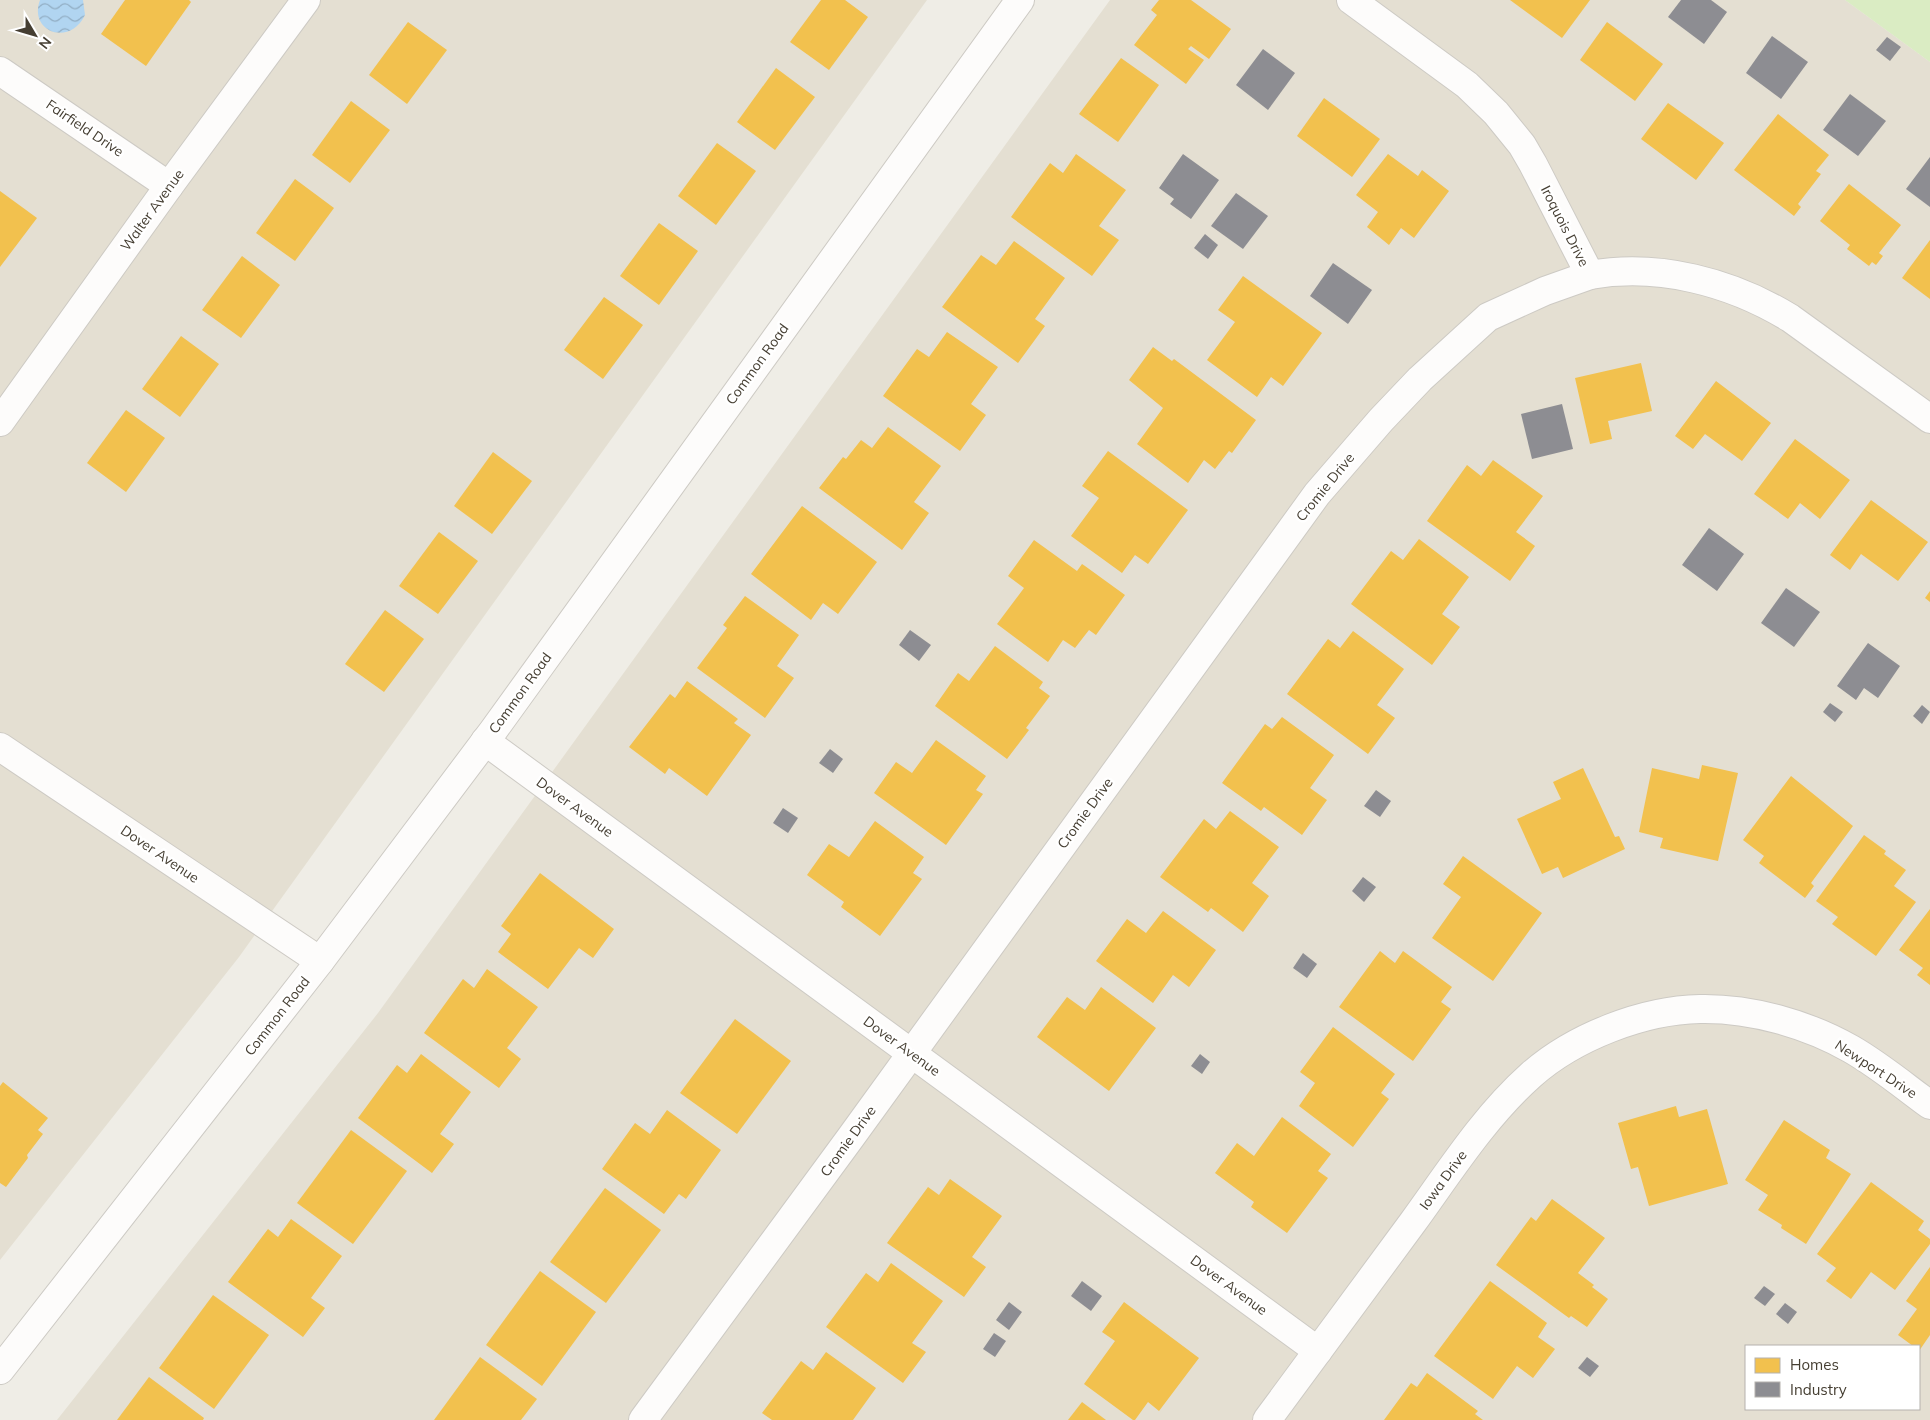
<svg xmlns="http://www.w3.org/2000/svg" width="1930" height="1420" viewBox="0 0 1930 1420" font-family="Mulish,sans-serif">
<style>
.residential{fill:#e4dfd2;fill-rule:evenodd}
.green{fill:#daecc3}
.water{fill:url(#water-waves)}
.homes{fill:#f2c14e}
.industry{fill:#8d8d92}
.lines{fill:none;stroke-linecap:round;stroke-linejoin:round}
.minor-casing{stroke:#cdcac4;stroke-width:30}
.minor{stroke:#fdfcfb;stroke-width:28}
.labels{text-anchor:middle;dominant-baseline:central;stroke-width:5;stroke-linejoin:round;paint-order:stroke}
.street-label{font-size:14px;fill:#453e32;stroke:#fff}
</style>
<defs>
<pattern id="water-waves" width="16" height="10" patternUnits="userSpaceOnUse" patternTransform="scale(1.25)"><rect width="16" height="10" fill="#b1d5f1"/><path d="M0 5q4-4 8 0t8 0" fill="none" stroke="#92aec4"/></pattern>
</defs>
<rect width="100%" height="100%" fill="#efede6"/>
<g class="residential">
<polygon points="0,0 927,0 239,957 0,1260"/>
<path d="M1110,0H1845L1930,62V1420H57L378,1013ZM1746,1346H1919V1409H1746Z"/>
</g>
<polygon class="green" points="1845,0 1930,0 1930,62"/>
<path class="water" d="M40,0H83L85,15C70,47 28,32 40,0Z"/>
<g class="homes">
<polygon points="125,0 189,0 191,2 146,66 101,34"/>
<polygon points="821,0 845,0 868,17 829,70 790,42"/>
<polygon points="1159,0 1191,0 1231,29 1209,59 1191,46 1188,49 1204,60 1186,84 1134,45 1157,15 1151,10"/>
<polygon points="1510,0 1590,0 1562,38"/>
<polygon points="408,22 447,50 407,104 369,75"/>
<polygon points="1607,22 1663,64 1635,101 1580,60"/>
<polygon points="1121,58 1159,85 1118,142 1079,114"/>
<polygon points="776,68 815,97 775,150 737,122"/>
<polygon points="1324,98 1380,139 1352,177 1297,136"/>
<polygon points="351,101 390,130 350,183 312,155"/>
<polygon points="1668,103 1724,143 1696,180 1641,139"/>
<polygon points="1778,114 1829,155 1816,171 1821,174 1798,204 1801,207 1794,216 1734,170"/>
<polygon points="717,143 756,171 716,225 678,196"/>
<polygon points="1076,154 1126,190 1099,226 1119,240 1092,276 1011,217 1050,163 1063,173"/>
<polygon points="1388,154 1418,176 1422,170 1449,191 1414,238 1401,228 1389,245 1367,227 1378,212 1356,195"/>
<polygon points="295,179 334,208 295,261 256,233"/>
<polygon points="1849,184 1901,225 1879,253 1883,256 1876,265 1872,262 1869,266 1847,249 1850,245 1820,221"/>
<polygon points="0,191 37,218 0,267"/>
<polygon points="659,223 698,251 659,305 620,276"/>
<polygon points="1930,240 1930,299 1902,278"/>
<polygon points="1014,241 1065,278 1035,319 1045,326 1018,363 942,307 981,255 996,265"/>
<polygon points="242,256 280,285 241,338 202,310"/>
<polygon points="1243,276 1322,333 1283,386 1271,377 1257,397 1207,360 1235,322 1218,310"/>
<polygon points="604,297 643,325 603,379 564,350"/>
<polygon points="947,332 998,367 971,404 986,415 960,451 883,396 917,349 929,357"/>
<polygon points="181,336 219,364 180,417 142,389"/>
<polygon points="1153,347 1172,361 1174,359 1256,420 1232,453 1229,451 1215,469 1204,460 1188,483 1137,444 1163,408 1129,380"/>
<polygon points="1641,363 1652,411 1608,421 1612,439 1590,444 1575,378"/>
<polygon points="1716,381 1771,423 1742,461 1705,434 1693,449 1675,436"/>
<polygon points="126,410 165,438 126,492 87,463"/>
<polygon points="888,427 941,466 914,502 929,513 902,550 819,488 843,457 846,459 861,440 872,448"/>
<polygon points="1795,439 1850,480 1820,519 1800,503 1788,519 1754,494"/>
<polygon points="1108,451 1188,510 1148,564 1135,555 1122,573 1071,536 1099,498 1082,486"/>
<polygon points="493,452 532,481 492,534 454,506"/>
<polygon points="1493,460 1543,496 1516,532 1535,546 1510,581 1427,521 1467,465 1481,476"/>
<polygon points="1871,500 1928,542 1898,581 1861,554 1850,570 1830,555"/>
<polygon points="802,506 877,562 838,614 823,603 811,620 751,574"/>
<polygon points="439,532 478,561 438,614 399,586"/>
<polygon points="1419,539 1469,577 1442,614 1460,627 1432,665 1351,604 1391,551 1403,560"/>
<polygon points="1034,540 1077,571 1082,564 1085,566 1125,595 1096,635 1089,630 1075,648 1063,640 1048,662 997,624 1024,588 1008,576"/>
<polygon points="1930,591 1930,602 1925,598"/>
<polygon points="745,596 799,635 777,666 794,678 765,718 697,668 727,628 723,625"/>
<polygon points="385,610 424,639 384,692 345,664"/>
<polygon points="1353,631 1404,669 1377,705 1395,718 1368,754 1287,694 1328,639 1340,648"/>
<polygon points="995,646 1043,682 1039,688 1050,696 1026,728 1029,730 1007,759 935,706 958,673 969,681"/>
<polygon points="687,681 738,719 734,723 751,735 707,796 669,768 665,774 629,747 670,694 675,698"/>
<polygon points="1282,717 1334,755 1310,788 1327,800 1302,835 1264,807 1261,811 1222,783 1265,724 1272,729"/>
<polygon points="936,740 986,776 976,790 983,794 946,845 874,793 896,762 912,773"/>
<polygon points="1702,765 1738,773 1718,861 1660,848 1663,838 1639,832 1652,768 1699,779"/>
<polygon points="1583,768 1615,837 1619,836 1625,849 1563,878 1558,867 1542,874 1517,819 1561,799 1553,782"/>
<polygon points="1791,776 1853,826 1811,883 1814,886 1805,898 1759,863 1764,856 1743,840"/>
<polygon points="1230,811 1279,847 1252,883 1269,896 1243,932 1211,908 1208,912 1160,877 1204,819 1216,829"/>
<polygon points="875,821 924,857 913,873 922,879 880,936 841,907 844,902 807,875 829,844 849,857"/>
<polygon points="1864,835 1886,851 1884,854 1906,870 1894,886 1916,902 1876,956 1832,924 1838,917 1816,901"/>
<polygon points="1463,856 1542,913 1493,981 1432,938 1461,897 1443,884"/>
<polygon points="540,873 614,929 593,958 579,948 548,989 498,952 511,934 501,926"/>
<polygon points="1930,909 1930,985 1917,975 1923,968 1899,950"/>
<polygon points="1163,911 1216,950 1189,987 1173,975 1153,1003 1096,961 1127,919 1146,933"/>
<polygon points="1380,951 1395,963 1403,951 1452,987 1441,1002 1451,1009 1413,1061 1339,1007"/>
<polygon points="487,969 538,1007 507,1048 521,1059 499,1088 424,1033 463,979 474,988"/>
<polygon points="1101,987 1156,1028 1109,1091 1037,1037 1067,997 1085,1010"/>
<polygon points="735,1019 791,1061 737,1134 680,1093"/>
<polygon points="1333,1027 1395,1074 1381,1093 1389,1099 1353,1147 1299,1106 1315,1083 1300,1072"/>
<polygon points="421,1054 471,1092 440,1134 454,1144 432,1173 358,1118 397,1065 407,1073"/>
<polygon points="3,1082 48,1118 38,1130 43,1134 27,1155 28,1158 6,1187 0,1183 0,1086"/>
<polygon points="1676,1106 1679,1117 1707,1109 1728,1184 1649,1206 1638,1167 1631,1169 1618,1123"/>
<polygon points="667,1110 721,1150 686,1199 679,1194 664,1214 602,1169 635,1123 650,1134"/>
<polygon points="1282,1117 1331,1154 1318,1171 1328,1178 1287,1233 1251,1207 1254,1202 1215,1173 1237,1143 1254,1156"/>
<polygon points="1784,1120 1830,1150 1826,1158 1851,1174 1806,1244 1781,1228 1782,1225 1758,1210 1768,1195 1745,1180"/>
<polygon points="351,1130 407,1171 353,1244 297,1203"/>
<polygon points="950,1179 1002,1216 972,1257 986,1267 964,1297 887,1243 928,1187 939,1195"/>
<polygon points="1871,1182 1924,1221 1918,1230 1930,1239 1930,1244 1895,1290 1871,1272 1851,1299 1826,1281 1836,1268 1817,1254"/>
<polygon points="605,1188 661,1230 606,1303 550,1262"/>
<polygon points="1552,1199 1605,1238 1578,1273 1594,1285 1592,1287 1608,1299 1587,1327 1571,1316 1569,1318 1496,1265 1531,1217 1536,1221"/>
<polygon points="291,1219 342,1256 311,1298 325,1308 303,1337 228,1282 268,1229 278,1237"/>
<polygon points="891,1263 943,1301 912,1343 926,1352 903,1383 826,1327 866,1273 878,1282"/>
<polygon points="1930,1267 1930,1335 1919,1351 1919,1346 1913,1346 1898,1335 1917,1309 1906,1301"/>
<polygon points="540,1271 596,1312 542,1386 486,1345"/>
<polygon points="1490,1281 1547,1323 1538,1337 1555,1349 1533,1378 1517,1366 1493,1399 1434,1356"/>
<polygon points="213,1295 269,1335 214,1409 159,1368"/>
<polygon points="1124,1302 1199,1358 1159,1411 1148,1402 1135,1420 1133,1420 1084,1384 1115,1341 1102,1332"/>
<polygon points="826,1352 876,1388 853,1420 772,1420 762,1413 801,1361 813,1370"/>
<polygon points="480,1357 537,1399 521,1420 434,1420"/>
<polygon points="1427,1373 1478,1411 1475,1414 1483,1420 1384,1420 1411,1383 1417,1387"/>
<polygon points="149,1377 204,1418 203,1420 117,1420"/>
<polygon points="1082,1402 1106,1420 1068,1420"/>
</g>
<g class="industry">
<polygon points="1681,0 1711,0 1727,12 1704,44 1668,17"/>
<polygon points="1772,36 1808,62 1781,99 1746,73"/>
<polygon points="1887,37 1901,47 1890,61 1876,50"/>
<polygon points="1263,49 1295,73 1268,110 1236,85"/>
<polygon points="1850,94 1886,121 1858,156 1823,130"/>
<polygon points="1183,154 1219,180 1191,219 1170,204 1174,199 1159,188"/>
<polygon points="1930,157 1930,207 1906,189"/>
<polygon points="1236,193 1268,216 1243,249 1211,226"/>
<polygon points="1205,234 1218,245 1208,259 1194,248"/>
<polygon points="1333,263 1372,290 1348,324 1310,296"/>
<polygon points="1562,404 1573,449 1532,459 1521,414"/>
<polygon points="1709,528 1744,554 1717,591 1682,565"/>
<polygon points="1786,588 1820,612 1794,647 1761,623"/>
<polygon points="910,630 931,645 919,661 899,645"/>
<polygon points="1868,643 1900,666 1878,698 1864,688 1856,700 1837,686"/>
<polygon points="1830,703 1843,712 1835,722 1823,712"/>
<polygon points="1922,705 1930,712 1922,724 1913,716"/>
<polygon points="830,749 843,759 833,773 819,763"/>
<polygon points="1376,790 1391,801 1380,817 1364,806"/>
<polygon points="783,808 798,818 788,833 773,823"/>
<polygon points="1363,877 1376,887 1364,902 1352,891"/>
<polygon points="1303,953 1317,964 1307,978 1293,968"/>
<polygon points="1200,1054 1210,1062 1202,1074 1191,1066"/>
<polygon points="1082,1281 1102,1296 1091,1311 1071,1296"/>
<polygon points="1764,1286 1775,1294 1765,1306 1754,1298"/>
<polygon points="1009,1302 1022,1312 1009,1330 996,1320"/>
<polygon points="1785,1303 1797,1312 1788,1324 1776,1314"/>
<polygon points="994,1333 1006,1341 995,1357 983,1349"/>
<polygon points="1587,1357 1599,1366 1590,1377 1578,1368"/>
</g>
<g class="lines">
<g class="minor-casing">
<g id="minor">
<path d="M1351,0L1467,85L1496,113L1522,145L1533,164L1590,275C1659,263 1731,282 1790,318L1930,419"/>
<polyline points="0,71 169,186"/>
<polyline points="0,422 169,186 306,0"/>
<polyline points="485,741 1318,1351"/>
<polyline points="0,747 320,961"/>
<polyline points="0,1370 320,961 493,731 1020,0"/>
<polyline points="643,1420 851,1137 1317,494 1381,420 1420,379 1488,317 1545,291 1590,275"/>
<path d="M1267,1420C1316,1354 1365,1288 1413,1222C1450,1171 1484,1117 1531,1075C1574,1037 1643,1010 1700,1009C1751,1008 1807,1024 1851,1049C1879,1065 1904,1086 1930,1105"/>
</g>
</g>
<use href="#minor" class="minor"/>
</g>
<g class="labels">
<g class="street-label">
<text transform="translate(85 128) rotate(34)">Fairfield Drive</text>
<text transform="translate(152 210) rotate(-54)">Walter Avenue</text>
<text transform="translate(1565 226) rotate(63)">Iroquois Drive</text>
<text transform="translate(757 364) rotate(-54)">Common Road</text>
<text transform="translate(1325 487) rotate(-51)">Cromie Drive</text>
<text transform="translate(520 693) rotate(-54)">Common Road</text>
<text transform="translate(575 807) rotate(36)">Dover Avenue</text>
<text transform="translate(1085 813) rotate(-54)">Cromie Drive</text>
<text transform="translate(160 854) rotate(34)">Dover Avenue</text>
<text transform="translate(277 1016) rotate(-52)">Common Road</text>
<text transform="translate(902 1046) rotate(36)">Dover Avenue</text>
<text transform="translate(1876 1069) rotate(33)">Newport Drive</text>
<text transform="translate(848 1141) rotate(-54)">Cromie Drive</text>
<text transform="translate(1443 1180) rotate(-54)">Iowa Drive</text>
<text transform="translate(1229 1285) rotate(36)">Dover Avenue</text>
</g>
</g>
<rect x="1745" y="1345" width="175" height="65" fill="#ffffff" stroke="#b5b2ad"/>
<rect x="1755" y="1358" width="25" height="15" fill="#f2c14e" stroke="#b5b2ad"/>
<text x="1790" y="1370" font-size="15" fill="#453e32">Homes</text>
<rect x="1755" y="1382" width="25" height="15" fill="#8d8d92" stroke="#b5b2ad"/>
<text x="1790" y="1395" font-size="15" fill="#453e32">Industry</text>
<g transform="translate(35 35) rotate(128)" stroke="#ffffff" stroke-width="4" paint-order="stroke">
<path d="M0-4L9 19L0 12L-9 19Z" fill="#453e32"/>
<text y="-8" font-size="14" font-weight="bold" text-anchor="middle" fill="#453e32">N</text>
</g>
</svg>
